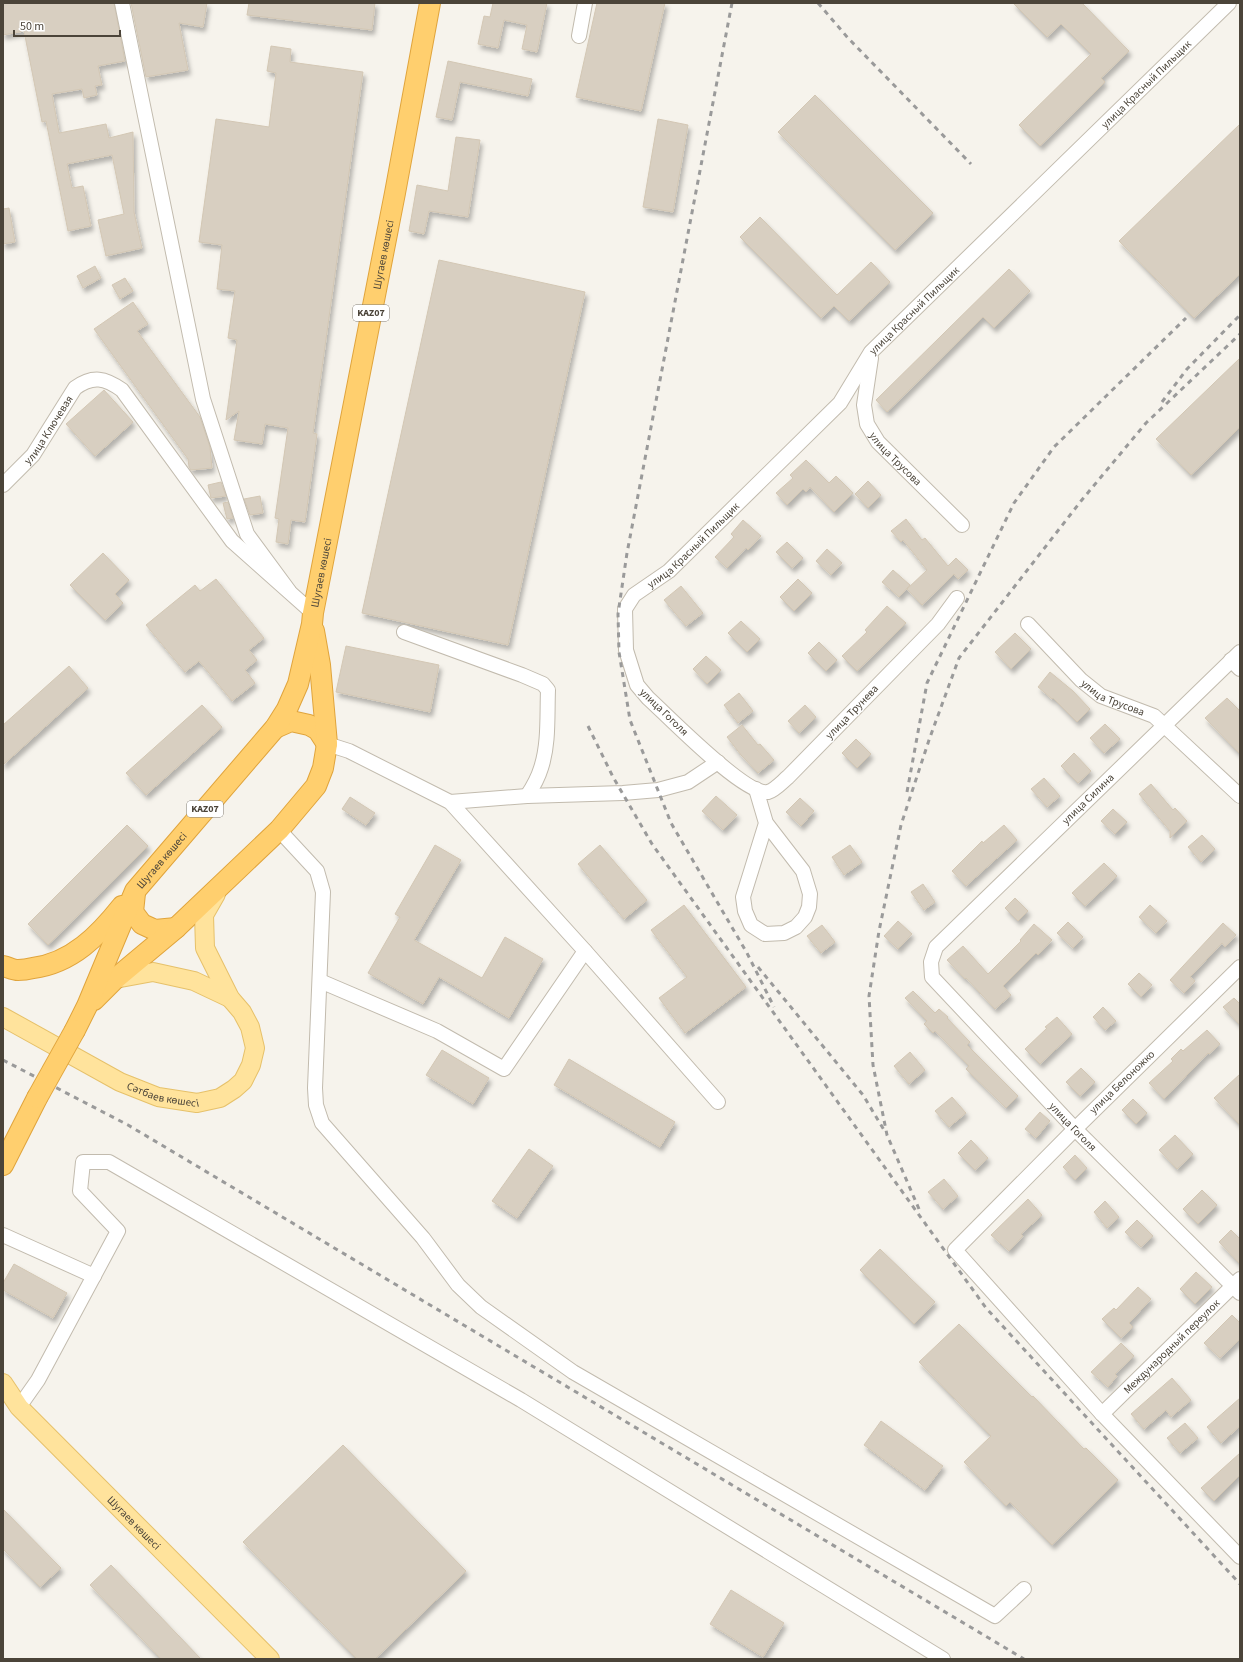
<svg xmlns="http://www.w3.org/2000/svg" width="1243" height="1662" viewBox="0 0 1243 1662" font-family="'Source Sans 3',sans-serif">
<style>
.building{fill:#d8cfc1;stroke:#d3c7b4;filter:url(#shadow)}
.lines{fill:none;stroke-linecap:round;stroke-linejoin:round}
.minor-casing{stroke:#c2bbae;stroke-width:16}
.major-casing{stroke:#e6c16a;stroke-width:20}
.highway-casing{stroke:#e0a43c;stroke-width:22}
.minor{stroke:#fff;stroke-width:14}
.major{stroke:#ffe39c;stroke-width:18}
.highway{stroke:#ffcf6e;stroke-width:20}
.rail{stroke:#9a9a9a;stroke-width:3;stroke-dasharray:5 5;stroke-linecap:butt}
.highway-bridge-casing{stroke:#e0a43c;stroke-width:22;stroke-linecap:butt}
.highway-bridge{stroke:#ffcf6e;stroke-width:20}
.labels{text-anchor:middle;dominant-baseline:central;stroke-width:3;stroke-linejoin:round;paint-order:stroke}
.shield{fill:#fff;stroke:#817c74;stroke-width:1}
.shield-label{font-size:10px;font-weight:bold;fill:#4b4439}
.street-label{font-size:11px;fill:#4b4439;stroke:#fff}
</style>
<defs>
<filter id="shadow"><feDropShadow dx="2.5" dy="4.5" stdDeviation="2" flood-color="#0004"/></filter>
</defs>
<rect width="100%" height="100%" fill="#f6f3ec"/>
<g class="building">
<polygon points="3,3 114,3 125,61 98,66 102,85 95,86 97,95 84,98 82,89 52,94 59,133 106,124 109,138 133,132 134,212 142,248 106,256 98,220 124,214 112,155 67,164 72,188 83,186 91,226 68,231 46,121 42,122 24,31 3,35"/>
<polygon points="131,3 207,3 203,27 179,23 188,70 146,77"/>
<polygon points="249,3 375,3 372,30 247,15"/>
<polygon points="493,3 547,3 537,52 522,49 527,25 504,20 498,48 478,44 484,16 490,17"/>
<polygon points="597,3 665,3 641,111 576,97"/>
<polygon points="1013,3 1082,3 1129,51 1101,78 1105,82 1040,146 1019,125 1091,54 1061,24 1047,37"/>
<polygon points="271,46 291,49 290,62 363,72 313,433 317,434 305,522 291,520 288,544 276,542 279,519 275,518 288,428 265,424 262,444 234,440 239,411 226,420 237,340 228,338 235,291 217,289 222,245 199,242 216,119 269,127 276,73 267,71"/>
<polygon points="448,61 532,79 528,96 460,82 452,120 436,117"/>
<polygon points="815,95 933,213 895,250 778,132"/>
<polygon points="658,119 688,125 673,212 643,207"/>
<polygon points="1240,124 1240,274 1194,318 1119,241"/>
<polygon points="456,137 480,140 468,217 429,211 424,234 409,231 417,185 448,191"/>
<polygon points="9,208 15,242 3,244 3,209"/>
<polygon points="760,217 837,295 871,262 890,282 849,321 834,306 821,318 740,237"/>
<polygon points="439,260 585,292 508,645 362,613"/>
<polygon points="95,266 101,278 83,288 77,276"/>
<polygon points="1009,269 1030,291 994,328 983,317 887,412 876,400"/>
<polygon points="125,278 133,291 120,299 112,285"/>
<polygon points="133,302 148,324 137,331 200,417 210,447 212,468 191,470 189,467 188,459 94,329"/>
<polygon points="1240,358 1240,427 1191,475 1156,439"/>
<polygon points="104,390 133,422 95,456 66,424"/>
<polygon points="806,460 829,483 836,476 853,493 834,512 810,487 806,492 803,489 787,505 776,493 793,478 790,475"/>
<polygon points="868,481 881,495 868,508 855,494"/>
<polygon points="221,482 226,496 211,498 208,485"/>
<polygon points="260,496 263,513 250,515 244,499"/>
<polygon points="228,502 233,518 227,519 223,503"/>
<polygon points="906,519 922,540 925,538 948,566 956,558 968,570 958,579 954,574 922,605 907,589 927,570 903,540 901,542 891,531"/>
<polygon points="743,520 761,536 748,550 746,548 727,568 715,557 734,537 731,534"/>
<polygon points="787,542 803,558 792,568 776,552"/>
<polygon points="827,549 842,563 831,575 816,561"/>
<polygon points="103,553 129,580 115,594 123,603 105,620 70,585"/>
<polygon points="893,570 910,585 899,597 882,582"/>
<polygon points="216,579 264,638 249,650 257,660 245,670 255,683 232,701 199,661 185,672 146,625 195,585 200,591"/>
<polygon points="798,579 812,593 794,611 780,597"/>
<polygon points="681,586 703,613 686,626 664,600"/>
<polygon points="887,606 906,623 857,671 842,656 867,632 865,630"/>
<polygon points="741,621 760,639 747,652 728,633"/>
<polygon points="1015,633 1031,649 1011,669 995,652"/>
<polygon points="819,642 837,660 826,671 808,653"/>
<polygon points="346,646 439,665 430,712 336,692"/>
<polygon points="706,656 721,670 707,684 693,669"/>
<polygon points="69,666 88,688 3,765 3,725"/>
<polygon points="1050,672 1073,691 1090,709 1077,722 1053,698 1052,699 1038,687"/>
<polygon points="739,693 753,711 738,723 724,705"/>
<polygon points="1227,698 1240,711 1240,754 1205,718"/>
<polygon points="202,705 222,727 146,795 126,773"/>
<polygon points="805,705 816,717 799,733 788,721"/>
<polygon points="1105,724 1120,739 1104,753 1090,738"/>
<polygon points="742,725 758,745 760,744 774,760 758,773 741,755 727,737"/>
<polygon points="856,739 871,754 857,768 842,753"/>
<polygon points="1074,753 1091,771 1078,783 1061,766"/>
<polygon points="1044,778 1060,796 1047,807 1031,789"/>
<polygon points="1151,784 1173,810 1175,808 1187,821 1170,838 1170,831 1139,794"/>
<polygon points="716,796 737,815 723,830 702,811"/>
<polygon points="350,797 375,813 366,825 342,809"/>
<polygon points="800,798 814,811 801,826 786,812"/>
<polygon points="1113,809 1127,822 1115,834 1101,821"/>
<polygon points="127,825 148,846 48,945 28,924"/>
<polygon points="1004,825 1017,840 966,886 952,871 982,841 983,843"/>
<polygon points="1202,835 1215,849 1201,862 1188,847"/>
<polygon points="435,845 461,860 414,940 482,978 505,937 543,959 509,1018 439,977 423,1004 368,973 400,917 395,914"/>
<polygon points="600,845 647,900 624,919 578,864"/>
<polygon points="850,845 862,862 844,875 832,857"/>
<polygon points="1104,863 1117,876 1085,906 1072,893"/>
<polygon points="923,884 935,902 924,910 911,892"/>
<polygon points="1015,898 1028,911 1018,921 1005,908"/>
<polygon points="684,905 746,987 685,1033 659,998 687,977 651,930"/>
<polygon points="1150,905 1167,921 1156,933 1139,917"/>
<polygon points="898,921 912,934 898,949 884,936"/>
<polygon points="1068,922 1083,937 1073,948 1057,933"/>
<polygon points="1223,923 1236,935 1225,947 1222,943 1190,977 1195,981 1184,993 1170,980"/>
<polygon points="1034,924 1052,940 1038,955 1036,953 1003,986 1011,995 995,1009 966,978 965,979 947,960 963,946 988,974 1021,941 1020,940"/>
<polygon points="822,925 835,942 821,953 807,936"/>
<polygon points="1139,973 1152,985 1141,997 1128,984"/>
<polygon points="913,991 935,1013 939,1009 948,1017 947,1018 970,1042 967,1045 1018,1096 1006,1108 966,1069 969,1066 935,1031 933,1033 924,1024 927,1021 905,998"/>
<polygon points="1234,998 1240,1004 1240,1025 1223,1007"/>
<polygon points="1103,1007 1116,1021 1105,1030 1093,1017"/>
<polygon points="1057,1017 1072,1034 1040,1064 1025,1049 1047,1028 1045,1027"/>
<polygon points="1207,1030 1220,1044 1209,1054 1208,1053 1164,1099 1149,1083 1173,1061 1171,1059 1181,1049 1183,1051"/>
<polygon points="442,1050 489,1078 473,1104 426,1075"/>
<polygon points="910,1052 925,1070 909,1084 894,1066"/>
<polygon points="569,1059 675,1122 660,1147 554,1085"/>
<polygon points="1081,1068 1095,1082 1080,1096 1066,1082"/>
<polygon points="1240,1074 1240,1125 1214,1098"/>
<polygon points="952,1097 966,1113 949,1127 935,1111"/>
<polygon points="1133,1099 1147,1113 1136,1124 1122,1110"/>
<polygon points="1040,1112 1050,1121 1036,1138 1025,1129"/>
<polygon points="1175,1135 1193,1154 1177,1169 1159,1150"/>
<polygon points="971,1140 988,1158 975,1170 958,1153"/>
<polygon points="529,1149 553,1166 517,1218 492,1201"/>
<polygon points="1075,1155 1087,1168 1075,1180 1063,1167"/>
<polygon points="944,1179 958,1196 943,1209 928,1192"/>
<polygon points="1202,1190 1217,1205 1198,1224 1183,1209"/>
<polygon points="1028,1199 1042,1215 1021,1234 1023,1236 1009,1251 991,1235"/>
<polygon points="1105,1201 1119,1217 1107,1228 1094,1212"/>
<polygon points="1137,1220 1153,1236 1141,1247 1125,1232"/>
<polygon points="1231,1230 1240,1239 1240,1264 1219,1242"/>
<polygon points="880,1249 935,1302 914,1324 860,1270"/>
<polygon points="14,1264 67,1293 53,1318 3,1290 3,1283"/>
<polygon points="1196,1272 1212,1287 1195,1304 1180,1289"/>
<polygon points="1138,1287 1151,1299 1129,1323 1133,1327 1121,1338 1102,1319 1114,1308 1116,1310"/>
<polygon points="1232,1315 1240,1323 1240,1339 1220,1358 1204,1343"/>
<polygon points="959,1324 1032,1397 1033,1396 1084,1449 1086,1448 1118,1480 1052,1545 1010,1502 1006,1506 964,1462 991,1436 919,1362"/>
<polygon points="1121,1343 1134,1356 1115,1374 1117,1376 1108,1387 1091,1372"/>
<polygon points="1172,1378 1191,1400 1171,1417 1166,1410 1144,1429 1131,1414"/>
<polygon points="1240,1398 1240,1426 1221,1443 1207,1427"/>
<polygon points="881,1421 943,1466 925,1490 864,1445"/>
<polygon points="1185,1423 1198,1438 1180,1453 1167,1438"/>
<polygon points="343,1445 466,1571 375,1659 357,1659 243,1542"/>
<polygon points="1240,1453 1240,1475 1214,1501 1201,1488"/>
<polygon points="3,1509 61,1568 40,1587 3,1549"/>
<polygon points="111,1565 201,1659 161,1659 90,1585"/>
<polygon points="731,1590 784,1623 763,1657 710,1624"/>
</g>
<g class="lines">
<g class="minor-casing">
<g id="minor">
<polyline points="122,3 203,399 247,534 289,591"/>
<polyline points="579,36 585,3"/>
<path id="s1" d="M871,358L864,405L867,424L878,442L962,525"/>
<path id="s2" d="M3,485L33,455L75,388C93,375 105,378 122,390L232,541L313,613"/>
<path id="s3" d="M957,598L938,624L788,777C782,782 775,790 768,792C745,796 667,715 648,698L637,685L626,650L625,609L634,595L669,571L840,403L871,352L1229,3"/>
<path id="s4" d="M1028,624L1081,680L1101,696L1154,716L1240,796"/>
<path d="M404,632L522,675L543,684L548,690C547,716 549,744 541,768C538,778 533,787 527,796"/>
<path id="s5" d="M1240,652L936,947L931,962L932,977L1075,1129L1240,1293"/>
<polyline points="1231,660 1240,669"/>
<polyline points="327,744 349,751 450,802 585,951 718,1102"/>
<polyline points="756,789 766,823 803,871 810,894 809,907 805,917 796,927 784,933 765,934 751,925 745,911 743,897 766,823"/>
<polyline points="450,802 527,796 623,793 658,790 688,782 718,762"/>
<polyline points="279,830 317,871 323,892 315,1088 316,1105 322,1123 423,1238 458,1285 481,1307 573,1372 995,1616 1024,1589"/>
<polyline points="1240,967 1075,1129 955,1250 1102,1414 1240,1557"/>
<polyline points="320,981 437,1031 504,1069 585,951"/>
<polyline points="3,1235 94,1276"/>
<polyline points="19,1407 38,1380 118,1231 80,1191 83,1162 109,1162 521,1400 943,1659"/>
<path id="s6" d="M1102,1414L1240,1279"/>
</g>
</g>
<g class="major-casing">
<g id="major">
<polyline points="115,979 153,972 194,981 230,998"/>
<path id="s7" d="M3,1017L120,1082L158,1097L197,1103L220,1098L234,1089L243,1081L251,1065L255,1048L250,1027L242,1012L230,998L205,948L204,915L216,894"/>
<path id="s8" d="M3,1383L19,1407L270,1659"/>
</g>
</g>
<g class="highway-casing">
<g id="highway">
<polyline points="275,728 291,721 309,725 318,730 327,744"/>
<polyline points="135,893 133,912 142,924 155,930 176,928"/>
<path d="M3,966C8,967 13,970 18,970C23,970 29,969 33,968C72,963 99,935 122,906"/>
<polyline points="94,1000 115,979 176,928 279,830 316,786 323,768 327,744 320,665 314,631"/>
<path id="s9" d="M75,1030L87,1006L135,891L275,728L287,709L298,684L312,624L313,613L395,193L430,3"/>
<polyline points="3,1165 37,1098"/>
</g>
</g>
<use href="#minor" class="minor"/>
<use href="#major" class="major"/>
<use href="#highway" class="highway"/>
<g class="rail">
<polyline points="732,3 627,553 618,614 619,652 630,720 671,823 747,953 774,1007"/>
<polyline points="818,3 848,38 971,164"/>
<polyline points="1162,402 1187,369 1240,315"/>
<polyline points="588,726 613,777 652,844 986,1308 1240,1584"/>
<polyline points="907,792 927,683 1014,503 1054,447 1186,318"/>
<polyline points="758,967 863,1095 884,1130"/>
<polyline points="3,1060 128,1125 1024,1659"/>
<polyline points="919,1209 887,1135 873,1065 869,996 879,931 901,825 929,740 959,658 1081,501 1146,423 1240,334"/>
</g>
<g class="highway-bridge-casing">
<polyline id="highway-bridge" points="37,1098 75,1030"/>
</g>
<use href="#highway-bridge" class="highway-bridge"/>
</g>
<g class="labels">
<g class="shield">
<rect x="353" y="305" width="36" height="16" rx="3"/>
<rect x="187" y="801" width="36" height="16" rx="3"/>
</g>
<g class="shield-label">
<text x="371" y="313">KAZ07</text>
<text x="205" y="809">KAZ07</text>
</g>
<g class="street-label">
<text stroke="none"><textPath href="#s3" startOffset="1263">улица Красный Пильщик</textPath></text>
<text stroke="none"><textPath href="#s9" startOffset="854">Шугаев көшесі</textPath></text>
<text stroke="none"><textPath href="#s3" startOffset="939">улица Красный Пильщик</textPath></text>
<text stroke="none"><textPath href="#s2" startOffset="72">улица Ключевая</textPath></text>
<text stroke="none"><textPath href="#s1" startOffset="112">улица Трусова</textPath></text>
<text stroke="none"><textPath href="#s3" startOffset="615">улица Красный Пильщик</textPath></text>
<text stroke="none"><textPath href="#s9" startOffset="530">Шугаев көшесі</textPath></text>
<text stroke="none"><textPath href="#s4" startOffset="114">улица Трусова</textPath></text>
<text transform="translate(664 712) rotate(44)">улица Гоголя</text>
<text transform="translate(852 712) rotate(-46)">улица Трунева</text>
<text transform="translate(1088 799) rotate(-44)">улица Силина</text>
<text stroke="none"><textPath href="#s9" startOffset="192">Шугаев көшесі</textPath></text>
<text transform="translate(1122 1082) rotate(-44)">улица Белоножко</text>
<text stroke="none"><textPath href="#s7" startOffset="179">Сәтбаев көшесі</textPath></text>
<text stroke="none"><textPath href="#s5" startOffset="660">улица Гоголя</textPath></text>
<text stroke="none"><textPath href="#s6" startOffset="97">Международный переулок</textPath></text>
<text stroke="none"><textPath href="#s8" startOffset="192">Шугаев көшесі</textPath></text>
</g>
</g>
<rect width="1243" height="1662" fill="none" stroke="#4b4439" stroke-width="8"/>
<path d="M14 30v6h106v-6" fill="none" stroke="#4b4439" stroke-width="2"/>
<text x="20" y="30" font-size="12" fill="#4b4439" stroke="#ffffff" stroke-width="3" paint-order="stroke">50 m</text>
</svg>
